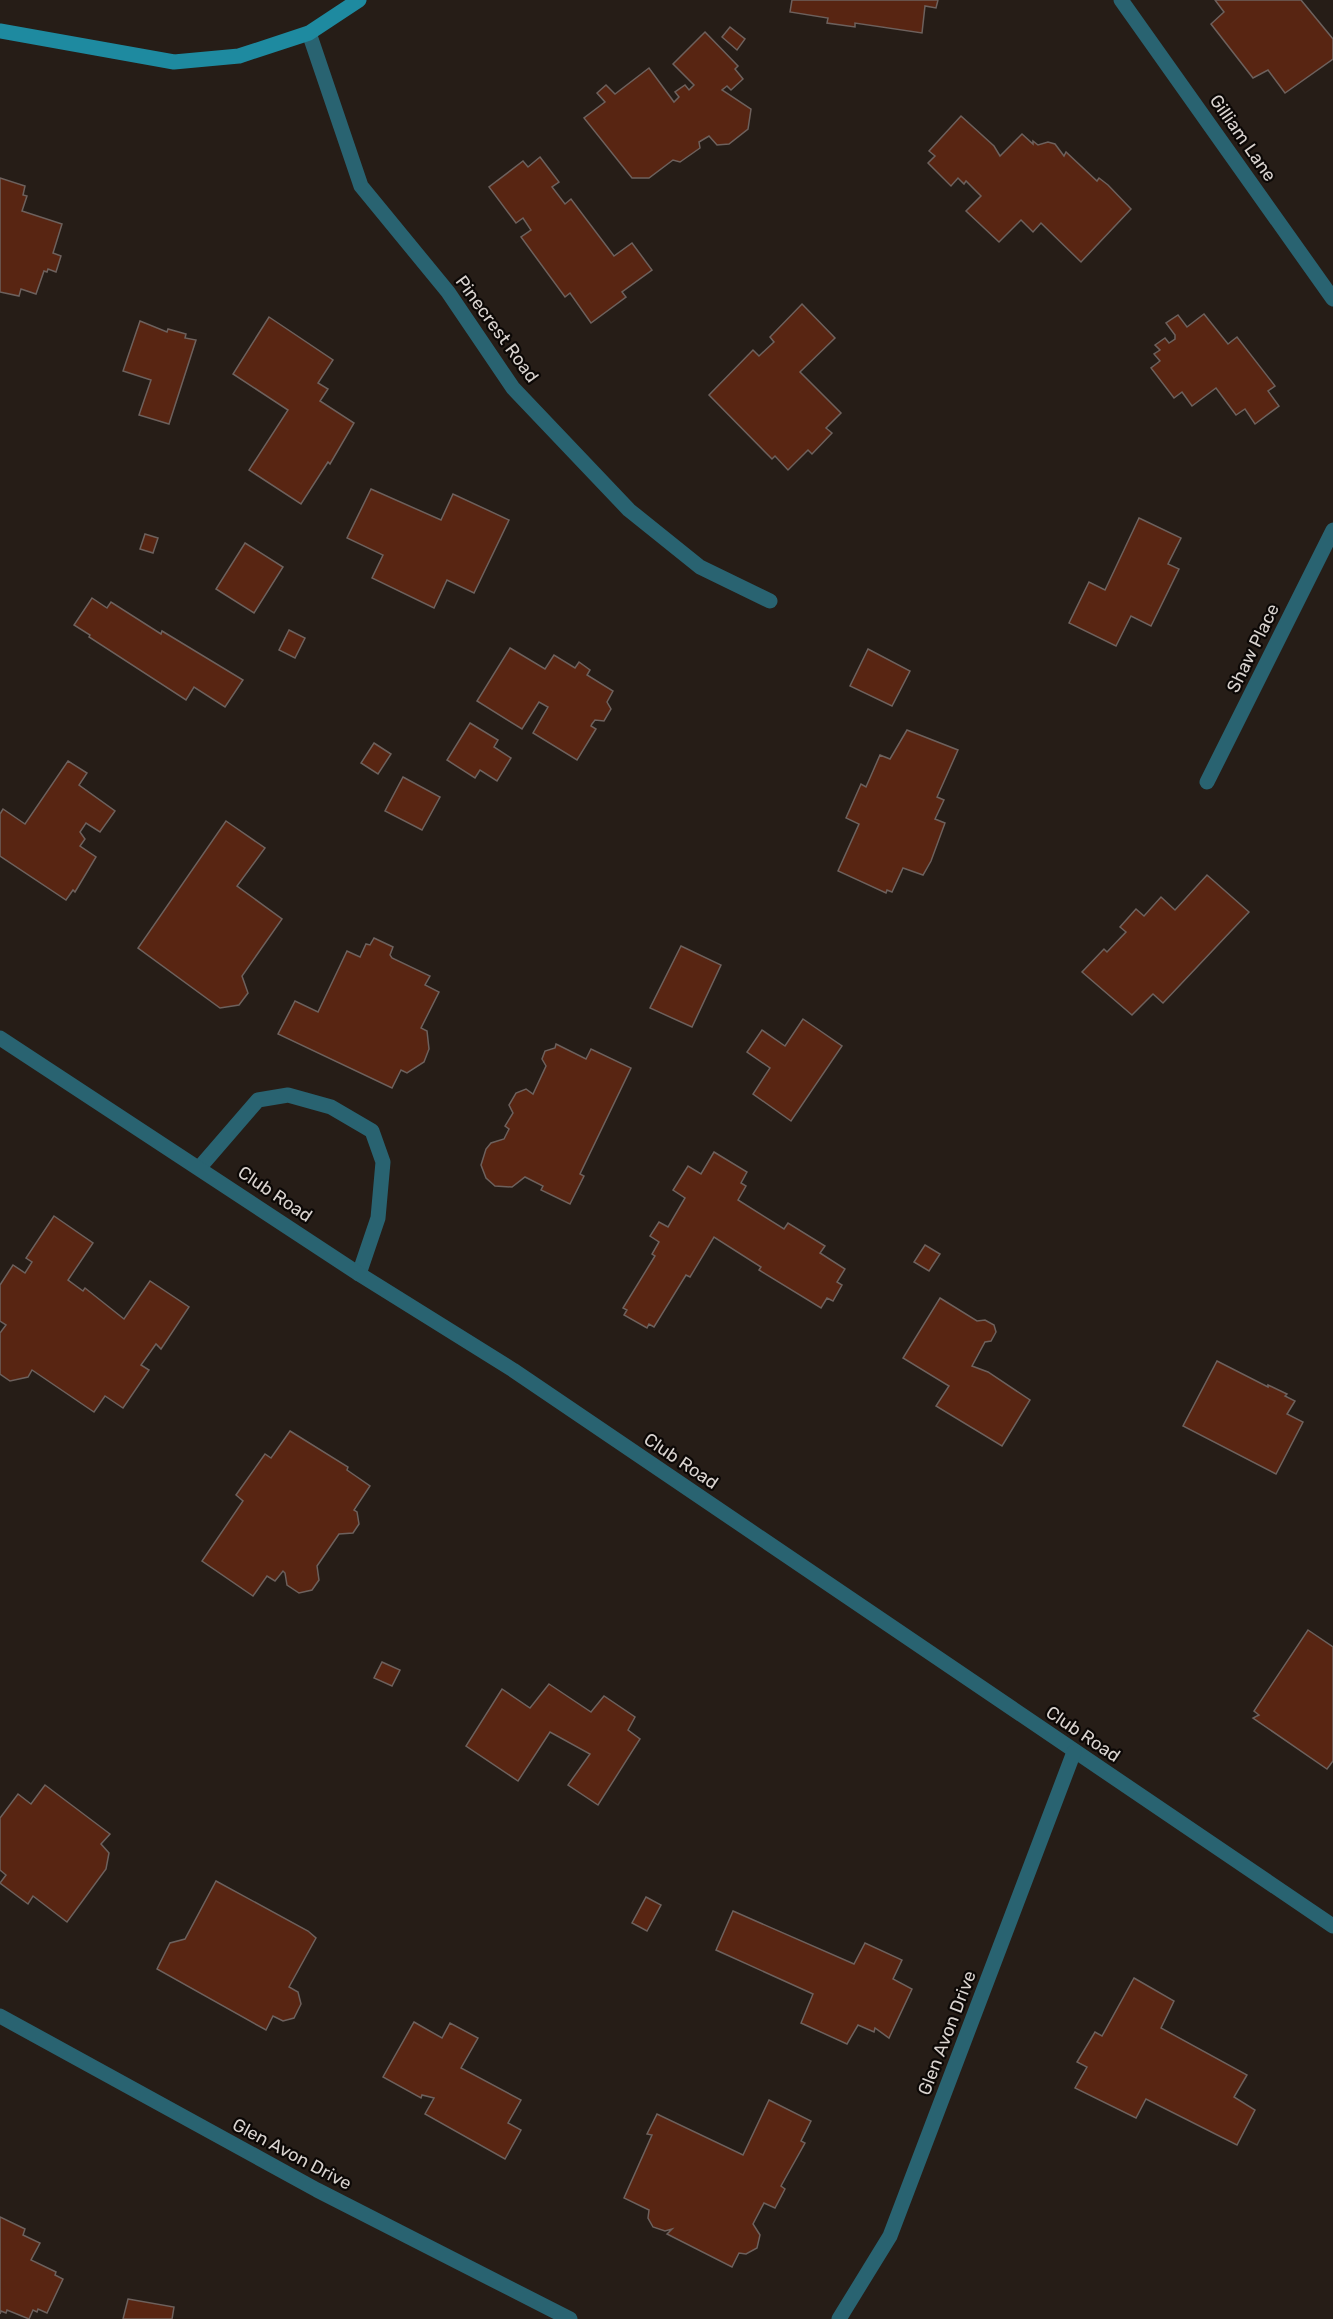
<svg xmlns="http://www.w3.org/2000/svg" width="1333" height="2319" viewBox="0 0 1333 2319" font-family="Rubik,sans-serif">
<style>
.building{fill:#582512;stroke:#6d615d;stroke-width:1.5}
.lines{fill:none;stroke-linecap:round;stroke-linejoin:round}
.lane{stroke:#296371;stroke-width:15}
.street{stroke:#296371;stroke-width:15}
.secondary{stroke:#1e8aa0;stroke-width:15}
.labels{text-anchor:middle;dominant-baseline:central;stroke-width:4.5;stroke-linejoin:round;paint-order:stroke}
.street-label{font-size:18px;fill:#d9d3cf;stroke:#0c0806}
</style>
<rect width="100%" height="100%" fill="#261d17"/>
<g class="building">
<polygon points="792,0 938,0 936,8 925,6 922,33 855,23 855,27 827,23 828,18 790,12"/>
<polygon points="1215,0 1301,0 1333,39 1333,59 1285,93 1268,70 1253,78 1211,24 1224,12"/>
<polygon points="730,27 745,39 737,50 722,37"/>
<polygon points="705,32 738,66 735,69 743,79 731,90 727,86 722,90 751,109 748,129 729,144 717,145 709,136 699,142 700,148 680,162 673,160 649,178 632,178 584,118 605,102 597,93 606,85 615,94 649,68 674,102 679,97 675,92 685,85 689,90 694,85 673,64"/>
<polygon points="961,116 994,146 1000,156 1022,134 1033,144 1033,141 1038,145 1048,142 1055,144 1064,156 1066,152 1097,181 1099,178 1108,185 1131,209 1081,262 1041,223 1033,232 1021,220 999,242 966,211 981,196 966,181 964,184 958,178 951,186 928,163 935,156 929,151"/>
<polygon points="540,157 559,182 552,187 565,204 571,199 614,256 632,243 652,270 622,292 626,297 591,323 570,293 565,297 521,237 531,230 523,218 516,223 489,187 523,161 528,167"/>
<polygon points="0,178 25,186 23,195 27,196 22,211 62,224 53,253 61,256 56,272 48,269 47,272 44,271 36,294 21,289 19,296 0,292"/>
<polygon points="802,304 835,338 800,372 841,413 826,428 832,433 812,454 808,450 788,470 775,456 772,459 709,395 753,350 759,356 774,342 770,337"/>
<polygon points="1204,314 1228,344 1237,337 1275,386 1268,391 1279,406 1255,424 1245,409 1236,415 1216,388 1192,406 1182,392 1174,398 1151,368 1160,361 1154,354 1160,350 1155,345 1165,338 1169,343 1175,339 1175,335 1166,323 1178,315 1187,327"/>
<polygon points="269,317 333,360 318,383 328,389 320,401 354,423 330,464 328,462 301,504 249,470 288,410 233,374"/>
<polygon points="140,321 167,332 168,329 186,334 185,338 196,340 169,424 139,415 151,380 123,371"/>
<polygon points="371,489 441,520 453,494 509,520 474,593 447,580 434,608 372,578 383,555 347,538"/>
<polygon points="1139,518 1181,538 1168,564 1179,569 1151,626 1131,616 1116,646 1069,623 1089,582 1105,590"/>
<polygon points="145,534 158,538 153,553 140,549"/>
<polygon points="245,543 283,567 254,613 216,589"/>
<polygon points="92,598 107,608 111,602 161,634 162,631 243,680 225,707 194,687 186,700 89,637 90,635 74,625"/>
<polygon points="289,630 305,638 295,658 279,650"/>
<polygon points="510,648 545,669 554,655 575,668 579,662 590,670 587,675 613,691 607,702 611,709 604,721 595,720 592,724 591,726 596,729 577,760 533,733 548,707 539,702 522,729 477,701"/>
<polygon points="868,649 910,671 892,706 850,686"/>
<polygon points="470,723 498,740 494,747 511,758 497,781 480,770 475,778 447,760"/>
<polygon points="907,730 958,750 937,797 944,800 935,819 945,823 931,861 923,875 903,868 892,892 887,890 886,893 838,871 859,824 846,818 861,784 866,787 880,755 890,759"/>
<polygon points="374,743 391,754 378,774 361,763"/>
<polygon points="68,761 87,773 79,785 115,811 100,832 86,823 80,832 85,839 80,846 96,857 75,892 73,890 66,900 0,856 0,814 3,809 25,824"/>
<polygon points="403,777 440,797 422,830 385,811"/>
<polygon points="226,821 265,848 237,886 282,919 242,976 248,993 239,1005 220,1008 138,948"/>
<polygon points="1207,875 1249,912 1163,1003 1153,994 1132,1015 1082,972 1104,949 1107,952 1126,932 1120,927 1136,909 1144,916 1161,897 1175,910"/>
<polygon points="374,938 393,947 390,955 392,958 430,976 425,985 439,992 421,1028 427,1031 429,1049 424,1062 407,1073 401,1070 392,1088 278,1034 295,1001 318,1012 347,951 360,957 366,944 370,945"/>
<polygon points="681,946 721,965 692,1027 650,1008"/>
<polygon points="803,1019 842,1046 791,1121 753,1094 770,1068 747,1052 762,1030 785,1046"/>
<polygon points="556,1044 586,1059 591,1049 631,1068 580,1174 584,1176 570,1204 541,1190 543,1186 525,1177 512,1187 495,1186 486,1178 481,1165 486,1149 491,1143 504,1139 509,1129 505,1126 513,1113 509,1105 516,1093 526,1089 533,1094 546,1066 542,1059 545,1051 555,1048"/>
<polygon points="714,1152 747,1172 741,1183 746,1186 738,1200 784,1229 788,1223 825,1246 820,1253 845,1269 837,1282 842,1285 833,1301 827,1298 821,1308 759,1270 761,1267 714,1237 690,1277 686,1275 654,1327 649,1324 647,1328 624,1315 627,1310 623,1308 655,1256 652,1254 659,1242 650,1236 659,1222 668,1227 685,1198 673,1190 688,1166 701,1174"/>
<polygon points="54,1216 93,1243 68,1280 83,1291 85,1288 124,1319 150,1281 189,1307 161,1349 156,1344 141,1365 149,1370 123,1408 105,1396 94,1412 32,1370 28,1377 10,1381 0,1374 0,1333 6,1325 0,1321 0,1285 13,1265 25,1273 32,1262 26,1258"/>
<polygon points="925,1245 940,1254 929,1271 914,1262"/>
<polygon points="940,1298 977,1321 985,1320 994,1325 996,1332 991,1341 985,1342 972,1366 988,1372 1030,1400 1002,1446 936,1406 949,1386 903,1358"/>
<polygon points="1217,1361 1268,1387 1268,1385 1287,1394 1285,1396 1295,1401 1287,1414 1303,1422 1276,1474 1183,1426"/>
<polygon points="290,1431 348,1467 347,1470 370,1486 354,1510 357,1512 359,1524 353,1533 339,1534 317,1566 319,1580 312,1590 299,1593 287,1585 285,1573 283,1571 275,1581 267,1576 253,1596 202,1561 243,1501 236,1495 265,1454 271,1458"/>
<polygon points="1308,1630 1333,1647 1333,1761 1327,1769 1253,1718 1259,1715 1254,1711"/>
<polygon points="382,1662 400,1670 392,1686 374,1678"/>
<polygon points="549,1684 591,1712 604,1696 635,1717 628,1730 640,1739 598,1805 568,1785 590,1754 550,1732 518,1781 466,1746 502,1689 530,1708"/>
<polygon points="45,1785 110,1834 101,1844 109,1853 106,1869 67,1922 33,1896 28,1904 0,1883 6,1875 0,1870 0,1818 18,1794 31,1804"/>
<polygon points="216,1881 308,1931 316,1938 289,1987 298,1992 301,2004 294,2018 283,2021 273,2016 266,2030 157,1969 170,1943 185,1939"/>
<polygon points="646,1897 661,1905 647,1931 632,1923"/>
<polygon points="733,1911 854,1964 865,1943 902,1960 893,1979 912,1989 889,2038 875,2028 874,2032 858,2025 847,2044 801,2023 813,1994 716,1950"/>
<polygon points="1134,1978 1174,2001 1161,2028 1247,2075 1234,2097 1255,2110 1237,2145 1146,2099 1136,2118 1075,2088 1087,2067 1077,2062 1095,2032 1102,2036"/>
<polygon points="414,2022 442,2038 450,2023 478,2038 461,2068 521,2100 508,2123 521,2130 505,2159 425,2114 434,2098 422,2095 421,2098 383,2077"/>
<polygon points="769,2100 811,2121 801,2141 805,2143 781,2186 785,2189 775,2208 764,2203 753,2224 760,2235 757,2248 746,2254 739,2253 732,2267 667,2234 672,2229 665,2231 653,2227 648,2218 649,2210 624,2198 652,2135 647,2134 657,2114 743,2155"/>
<polygon points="0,2217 25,2229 23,2235 40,2243 31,2260 56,2272 55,2275 63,2279 47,2313 38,2309 37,2312 33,2310 29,2319 7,2310 6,2313 1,2311 0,2314"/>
<polygon points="128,2299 174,2307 172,2319 123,2319"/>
</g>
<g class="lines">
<polyline class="lane" points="200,1167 258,1100 288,1095 331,1107 372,1131 383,1162 378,1218 359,1274"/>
<g class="street">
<polyline points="1121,0 1333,299"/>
<polyline points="309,33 361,186 448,292 513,388 629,510 700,567 770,601"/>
<polyline points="1207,782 1333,530"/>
<polyline points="0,1038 359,1274 513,1370 1333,1926"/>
<polyline points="0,2016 317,2190 570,2319"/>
<polyline points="839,2319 890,2236 1074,1752"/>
</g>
<polyline class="secondary" points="0,31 174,62 239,56 309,33 359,0"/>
</g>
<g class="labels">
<g class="street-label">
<text transform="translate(1243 138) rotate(55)">Gilliam Lane</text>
<text transform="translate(497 329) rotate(54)">Pinecrest Road</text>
<text transform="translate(1253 648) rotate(-64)">Shaw Place</text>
<text transform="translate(275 1194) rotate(34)">Club Road</text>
<text transform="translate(681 1461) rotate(34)">Club Road</text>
<text transform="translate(1083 1734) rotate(34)">Club Road</text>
<text transform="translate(947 2033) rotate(-69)">Glen Avon Drive</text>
<text transform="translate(292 2154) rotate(28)">Glen Avon Drive</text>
</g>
</g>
</svg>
